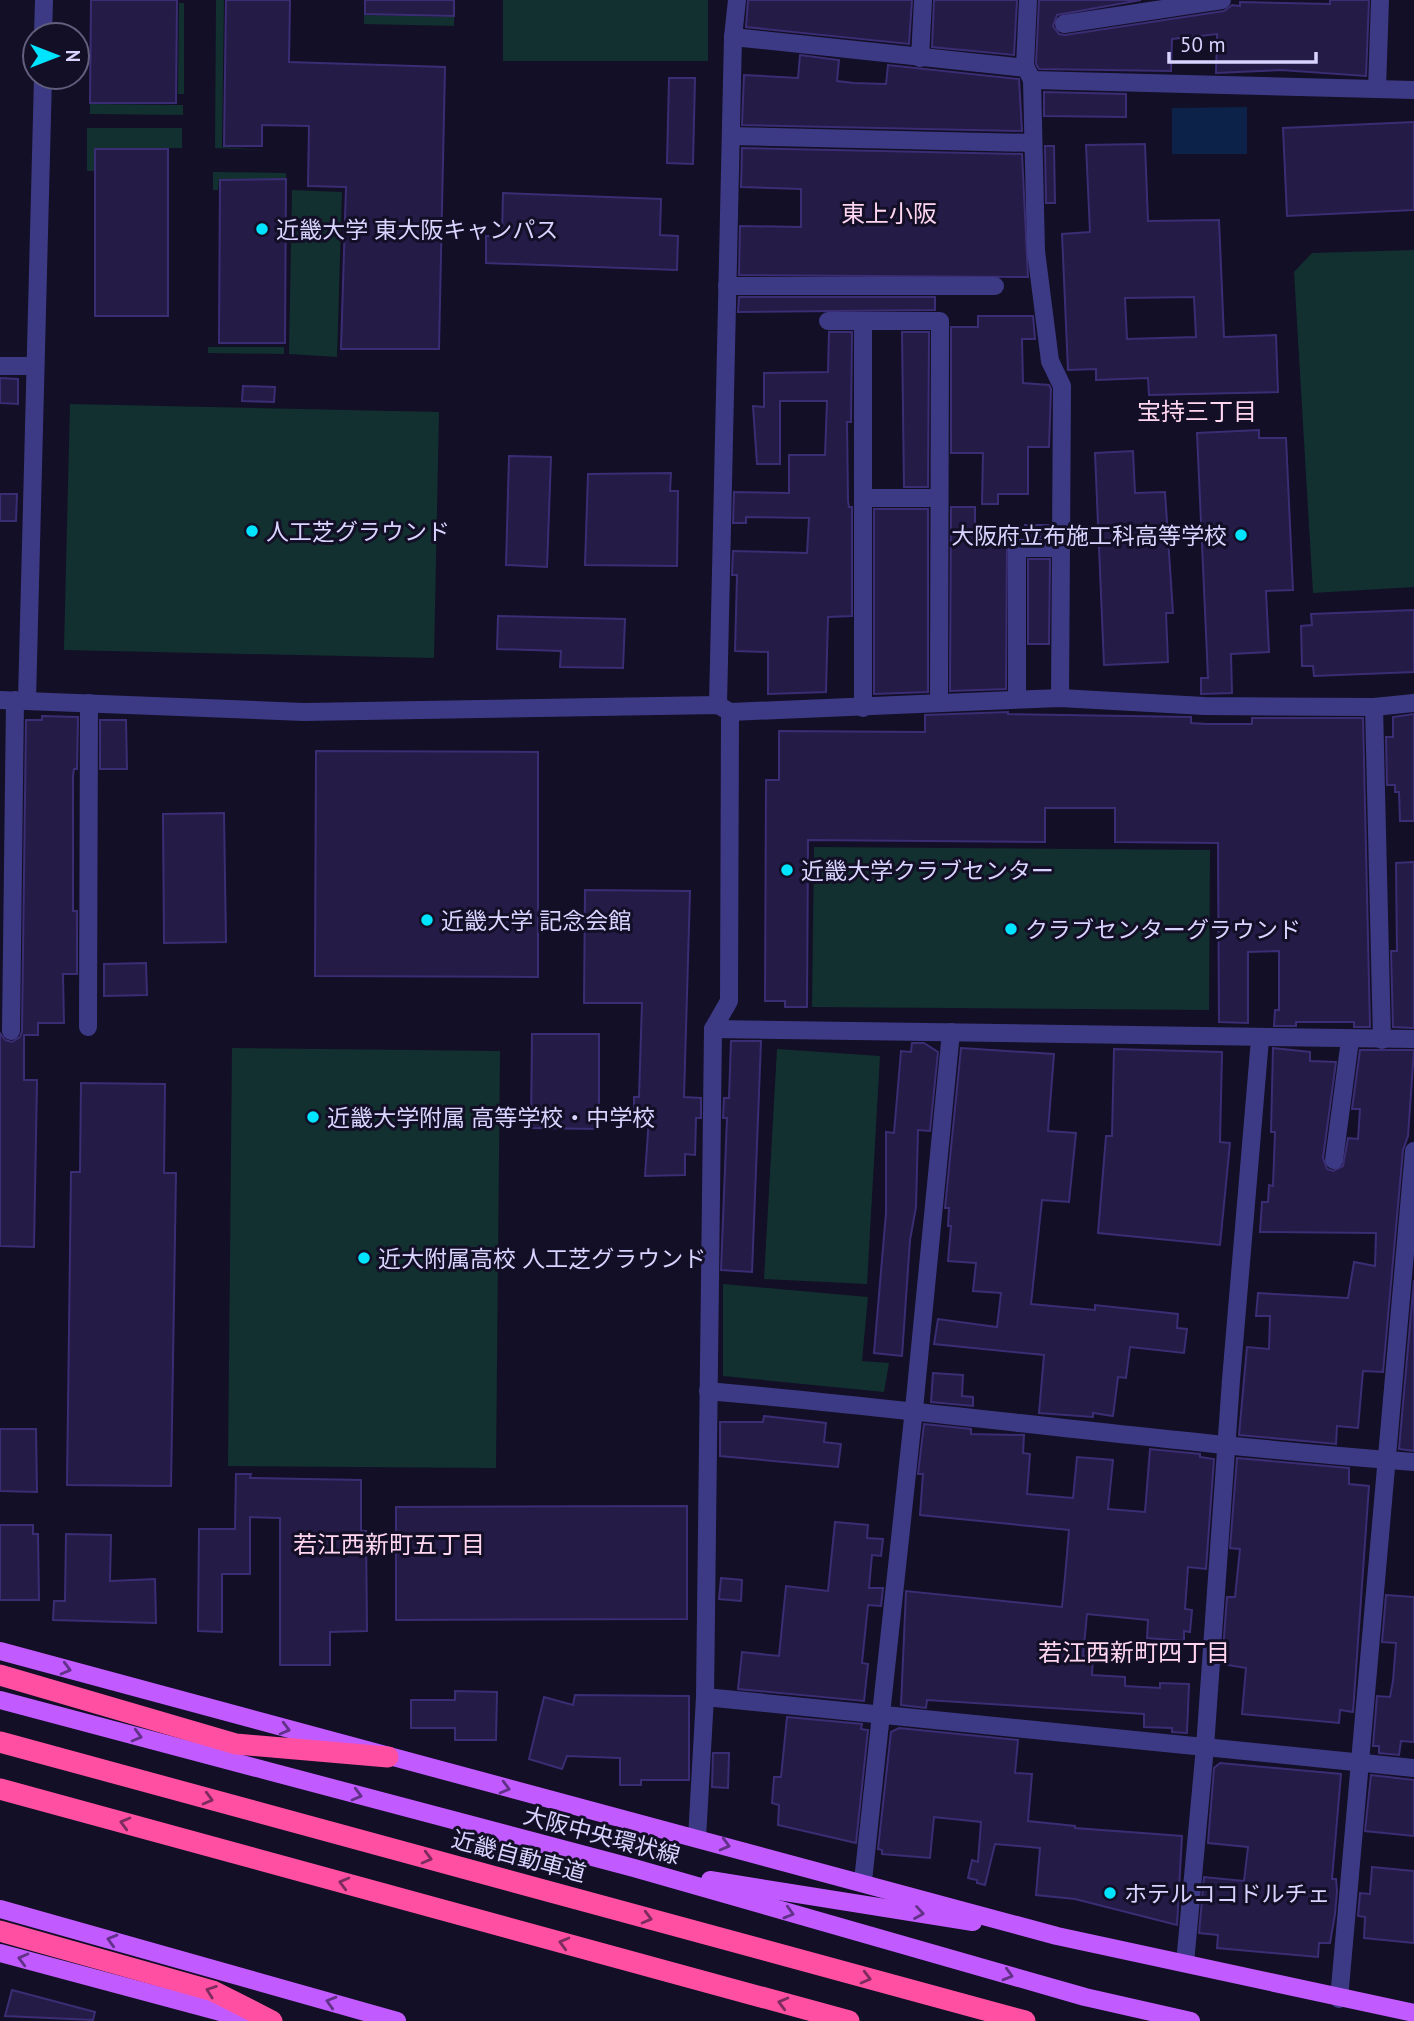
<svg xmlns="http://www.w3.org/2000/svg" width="1414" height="2021" viewBox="0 0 1414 2021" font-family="'PT Sans','Noto Sans JP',sans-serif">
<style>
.green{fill:#12302f}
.water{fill:#0c2248}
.building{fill:#241b47;stroke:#3b2d73;stroke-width:2;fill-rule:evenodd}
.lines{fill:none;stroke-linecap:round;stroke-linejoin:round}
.minor{stroke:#3d3a85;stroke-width:18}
.tertiary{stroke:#3d3a85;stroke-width:18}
.primary{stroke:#c25bff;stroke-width:18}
.motorway{stroke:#ff4fa3;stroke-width:21}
.oneway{stroke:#623188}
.oneway2{stroke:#7d2c5e}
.poi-dot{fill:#00e5ff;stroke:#130f26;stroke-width:2.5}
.labels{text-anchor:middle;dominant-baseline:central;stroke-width:6;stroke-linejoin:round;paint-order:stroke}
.poi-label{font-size:23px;fill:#d9d4ff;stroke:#130f26;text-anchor:start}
.street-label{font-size:23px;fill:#d9d4ff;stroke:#130f26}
.neighbourhood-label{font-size:24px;fill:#ffd6f0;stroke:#130f26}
</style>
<rect width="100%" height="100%" fill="#130f26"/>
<g class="green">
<polygon points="216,0 224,0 222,147 262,150 215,148"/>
<rect x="503" y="0" width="205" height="61"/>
<polygon points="179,3 184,3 184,94 178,94"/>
<polygon points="364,15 454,17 454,26 364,24"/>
<polygon points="90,104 183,105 183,115 90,114"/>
<polygon points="87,128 182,128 182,148 94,148 94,171 87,171"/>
<polygon points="213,172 286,173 286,179 219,179 218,190 213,190"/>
<polygon points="292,190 342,192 337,357 289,354"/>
<polygon points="1414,250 1414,587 1313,593 1294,272 1312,253"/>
<polygon points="208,347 284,347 284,354 208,353"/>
<polygon points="70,404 439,412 434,658 64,650"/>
<polygon points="814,847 1210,850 1209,1010 812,1007"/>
<polygon points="232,1048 500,1051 496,1468 228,1466"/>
<polygon points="777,1049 880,1056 867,1284 764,1279"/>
<polygon points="723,1284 868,1297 862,1361 889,1363 884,1392 723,1376"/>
</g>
<polygon class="water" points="1247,107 1247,154 1172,154 1172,108"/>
<g class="building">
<polygon points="91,0 177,0 176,103 90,103"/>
<polygon points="226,0 290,0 289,62 445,67 439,349 341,349 346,187 308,186 309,126 262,125 262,146 224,146"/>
<polygon points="365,0 454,0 454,16 365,14"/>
<polygon points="748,0 912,0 909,44 746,27"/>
<polygon points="934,0 1017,0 1014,55 932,47"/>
<polygon points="1039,0 1141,0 1057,15 1053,26 1059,34 1065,35 1224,11 1232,5 1240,6 1240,2 1330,4 1330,0 1369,0 1366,76 1281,70 1216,73 1217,34 1172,39 1171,71 1039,69 1036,64"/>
<polygon points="800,55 839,60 837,81 854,83 886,84 888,65 1019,79 1022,131 742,125 744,75 798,78"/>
<polygon points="669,78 695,78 693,164 667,163"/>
<polygon points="1044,92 1126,94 1126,117 1044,116"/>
<polygon points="1414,122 1414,210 1287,216 1283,128"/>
<path d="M1145,144L1148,221L1219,220L1224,337L1276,335L1278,392L1149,395L1148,378L1096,380V369L1068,370L1062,234L1090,232L1086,145ZM1194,297L1196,337L1127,339L1125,298Z"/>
<polygon points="1045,146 1054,146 1055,203 1046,203"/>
<polygon points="742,148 1022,154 1028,277 739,275 740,226 801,227 801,189 741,187"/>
<rect x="95" y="149" width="73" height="167"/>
<polygon points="286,179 285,343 219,343 220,180"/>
<polygon points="503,193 661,199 660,235 678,236 677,270 486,263 486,236 502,236"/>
<polygon points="739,297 935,297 935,310 738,312"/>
<polygon points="978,316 1033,316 1035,339 1022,339 1023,383 1049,385 1051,389 1049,447 1028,447 1028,494 998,494 998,504 982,504 983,453 951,453 951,327 978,327"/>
<polygon points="829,332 852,332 851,422 847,422 848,501 849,507 852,507 852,616 828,617 826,692 768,694 768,652 735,651 737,575 732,575 733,551 807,553 809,518 746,517 746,523 733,523 734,492 789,493 789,455 825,455 827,401 780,401 780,464 757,464 753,406 764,407 764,373 828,372"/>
<polygon points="902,332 929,332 928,487 904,487"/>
<polygon points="0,378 18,379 18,404 0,403"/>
<polygon points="243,386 275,387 274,402 242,401"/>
<polygon points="1259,430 1259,438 1286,438 1293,590 1266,591 1269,652 1231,654 1232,693 1201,694 1201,678 1208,678 1197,433"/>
<polygon points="1133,451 1135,493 1165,492 1173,613 1166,613 1168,662 1104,665 1095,453"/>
<polygon points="509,456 551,457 547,567 506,565"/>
<polygon points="671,473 670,491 678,491 677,566 585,565 588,474"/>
<polygon points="0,494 17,494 16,521 0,521"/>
<polygon points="951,507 975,507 975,544 1007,544 1006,689 950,691"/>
<polygon points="874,509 928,509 928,692 874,694"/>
<rect x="1025" y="525" width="25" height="12"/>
<polygon points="1028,559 1050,559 1049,644 1028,644"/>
<polygon points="1414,610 1414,672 1314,676 1313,666 1302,666 1301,626 1312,625 1311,614"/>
<polygon points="498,616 625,619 623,668 560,667 561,651 497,649"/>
<polygon points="1008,712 1008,714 1191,717 1191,723 1207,724 1252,724 1252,718 1363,718 1370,1027 1354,1027 1354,1022 1296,1022 1296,1026 1274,1026 1275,1010 1279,1010 1279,951 1248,952 1248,1023 1219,1022 1218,843 1115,842 1115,808 1045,808 1045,842 808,840 807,1007 785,1007 785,1001 765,1001 766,780 779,780 779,731 925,732 925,715"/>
<polygon points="1414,714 1414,821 1400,821 1399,792 1395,792 1395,785 1387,785 1386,737 1393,737 1393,717"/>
<polygon points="42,716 78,717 77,769 74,769 73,776 73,911 77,911 77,974 63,974 64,1023 38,1023 38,1035 24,1035 24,1080 37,1080 34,1247 0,1246 0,1033 5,1040 12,1042 20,1037 22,1031 26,720 42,720"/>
<polygon points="100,720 126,720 127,769 100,769"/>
<polygon points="316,751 538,752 538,977 315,976"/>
<polygon points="224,813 226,942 164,943 163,814"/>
<polygon points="1414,862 1414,1028 1393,1027 1391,951 1397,951 1396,863"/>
<polygon points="585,890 690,891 684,1097 701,1098 701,1118 696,1118 695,1155 685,1154 685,1175 645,1176 649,1117 634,1117 634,1097 639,1097 642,1003 584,1003"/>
<polygon points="146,963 147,995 104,996 104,964"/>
<polygon points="532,1034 599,1034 599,1129 531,1128"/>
<polygon points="731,1041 761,1041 752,1272 721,1270 727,1118 723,1118 724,1098 729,1098"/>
<polygon points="912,1043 924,1043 938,1052 930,1131 918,1130 916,1207 910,1240 902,1356 874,1353 886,1213 886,1132 894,1133 901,1051 911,1052"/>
<polygon points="961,1048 1054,1054 1048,1131 1076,1133 1069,1202 1042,1200 1031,1304 1095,1310 1095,1305 1178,1314 1177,1328 1187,1329 1184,1353 1130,1347 1126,1378 1118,1377 1113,1416 1093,1413 1093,1417 1039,1413 1044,1355 934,1344 938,1319 997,1327 1001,1293 973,1291 976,1263 948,1261 951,1226 948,1226 949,1208 945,1208"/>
<polygon points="1273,1048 1310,1052 1310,1061 1336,1062 1323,1158 1327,1169 1333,1171 1343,1166 1348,1138 1358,1139 1360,1109 1352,1109 1360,1050 1414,1050 1408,1136 1403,1150 1383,1372 1363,1371 1358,1428 1337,1426 1336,1444 1239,1435 1247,1347 1269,1349 1270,1316 1256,1316 1258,1293 1348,1298 1354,1262 1375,1266 1376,1233 1260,1232 1262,1202 1268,1202 1269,1185 1273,1186 1275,1132 1271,1132"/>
<polygon points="1114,1049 1222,1052 1220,1142 1230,1143 1220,1245 1098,1233 1106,1136 1112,1136"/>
<polygon points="81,1083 165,1084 164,1173 176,1173 171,1486 67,1485 71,1172 80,1172"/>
<polygon points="1414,1280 1414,1451 1399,1449"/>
<polygon points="933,1373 963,1375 962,1396 973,1397 973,1406 931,1402"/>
<polygon points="764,1416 826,1423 824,1442 841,1444 838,1467 720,1456 720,1422 763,1422"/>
<polygon points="924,1424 971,1429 971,1434 1024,1435 1023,1453 1030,1454 1027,1494 1073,1498 1077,1457 1113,1460 1108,1509 1145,1512 1150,1449 1200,1454 1200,1457 1214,1459 1206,1569 1188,1567 1185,1609 1192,1610 1190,1632 1184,1631 1184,1641 1147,1638 1148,1620 1087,1614 1083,1656 1093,1657 1092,1675 1125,1677 1125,1686 1160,1688 1160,1683 1189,1684 1187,1733 1172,1732 1172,1728 1144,1727 1144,1714 927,1700 926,1708 901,1705 906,1591 1062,1607 1065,1577 1069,1530 920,1515 923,1474 918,1474"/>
<polygon points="0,1429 36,1429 37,1492 0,1491"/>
<polygon points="1237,1458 1349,1468 1349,1484 1369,1486 1353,1712 1340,1710 1339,1723 1242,1714 1246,1668 1222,1664 1227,1597 1235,1597 1240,1549 1230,1548"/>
<polygon points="236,1474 251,1474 250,1478 361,1480 361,1531 366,1531 367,1631 330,1632 330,1665 280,1665 280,1518 250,1517 250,1574 222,1574 222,1632 198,1631 199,1529 235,1529"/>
<polygon points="687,1506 687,1619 396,1620 396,1507"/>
<polygon points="835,1522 868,1525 867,1538 883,1539 881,1556 872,1555 869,1588 883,1588 881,1606 868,1605 862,1663 868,1664 864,1701 738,1689 742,1652 779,1656 786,1586 828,1591"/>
<polygon points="0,1525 33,1525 33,1534 38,1534 39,1600 0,1600"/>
<polygon points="66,1534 111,1535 110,1581 155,1579 156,1623 53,1620 54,1601 65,1601"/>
<polygon points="721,1578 742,1580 741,1601 719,1599"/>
<polygon points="1386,1595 1414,1597 1414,1742 1401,1741 1399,1755 1379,1753 1379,1746 1373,1746 1377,1696 1390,1697 1393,1681 1396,1643 1382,1642"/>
<polygon points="455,1691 497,1692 496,1740 455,1740 455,1728 411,1728 411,1700 455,1700"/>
<polygon points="575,1695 689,1696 689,1780 641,1780 641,1785 620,1785 620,1758 567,1756 562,1769 529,1759 544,1697 573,1705"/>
<polygon points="787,1717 862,1724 861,1729 868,1730 856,1843 778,1825 779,1805 772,1803 774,1777 781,1777"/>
<polygon points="899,1728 1018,1740 1015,1773 1032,1774 1028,1821 1075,1826 1075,1828 1182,1836 1177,1925 1075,1899 1036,1895 1040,1848 995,1844 985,1885 977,1883 977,1880 968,1878 972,1860 978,1862 981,1822 934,1817 930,1858 882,1854 882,1850 878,1849 891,1732"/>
<polygon points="713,1753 729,1753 728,1788 712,1787"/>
<polygon points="1220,1763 1341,1774 1332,1879 1336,1879 1337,1891 1335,1914 1330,1943 1319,1943 1318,1957 1217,1948 1218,1935 1199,1933 1204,1877 1244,1881 1248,1847 1208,1843 1214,1768"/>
<polygon points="1371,1775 1414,1780 1414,1836 1365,1831"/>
<polygon points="1372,1867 1414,1871 1414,1943 1364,1938 1365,1917 1358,1916 1360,1893 1370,1894"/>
<polygon points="12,1990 95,2012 93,2020 5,2016"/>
</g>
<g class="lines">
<g class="minor">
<polyline points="1064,24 1222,0"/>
<polyline points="733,37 1026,68 1032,80 1036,251 1050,361 1062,386 1060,698"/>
<polyline points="920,58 923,0"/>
<polyline points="1025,66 1028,0"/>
<polyline points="1032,80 1414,90"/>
<polyline points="1377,89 1380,0"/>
<polyline points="731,136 1033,143"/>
<polyline points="727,286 995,286"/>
<polyline points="828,321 940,321 939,701"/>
<polyline points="0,366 34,366"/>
<polyline points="863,498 939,498"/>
<polyline points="1017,699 1017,548 1061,548"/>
<polyline points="0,700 304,712 718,705 730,712 729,1001 713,1029 705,1697 697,1838"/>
<polyline points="718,705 733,37 737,0"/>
<polyline points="1374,707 1382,1040"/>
<polyline points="863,708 863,321"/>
<polyline points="730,712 1060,698 1204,706 1374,707 1414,703"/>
<polyline points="88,1027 89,703"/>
<polyline points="713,1029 1414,1039"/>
<polyline points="11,1031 15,700"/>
<polyline points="1334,1160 1350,1040"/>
<path d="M708,1391C944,1412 1178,1444 1414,1462"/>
<polyline points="705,1697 1414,1768"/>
<polyline points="863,1881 914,1409 951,1032"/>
<polyline points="1185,1963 1205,1747 1231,1380 1260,1039"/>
<polyline points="1339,1999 1414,1151"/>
</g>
<g class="tertiary">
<polyline points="43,35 44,0"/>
<polyline points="27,700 43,77"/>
</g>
<g class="primary">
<polyline points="0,1651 1057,1936 1414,2013"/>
<polyline points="0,1700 634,1868 1085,1997 1191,2021"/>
<polyline points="710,1880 973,1922"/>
<polyline points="0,1909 397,2021"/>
<polyline points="0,1953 254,2021"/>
</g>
<g class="motorway">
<polyline points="0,1675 236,1744 388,1757"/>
<polyline points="0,1742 1025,2021"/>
<polyline points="0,1789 849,2021"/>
<polyline points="0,1931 213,1991 272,2021"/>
</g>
</g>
<defs><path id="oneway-chevron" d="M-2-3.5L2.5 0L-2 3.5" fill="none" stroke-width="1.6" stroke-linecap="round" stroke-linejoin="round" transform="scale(1.75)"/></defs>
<g class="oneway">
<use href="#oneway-chevron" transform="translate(66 1669) rotate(15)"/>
<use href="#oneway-chevron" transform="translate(285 1729) rotate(15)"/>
<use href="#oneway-chevron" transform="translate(137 1736) rotate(15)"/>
<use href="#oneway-chevron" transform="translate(505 1788) rotate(15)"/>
<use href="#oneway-chevron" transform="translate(357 1795) rotate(15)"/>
<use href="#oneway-chevron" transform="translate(725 1845) rotate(15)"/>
<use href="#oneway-chevron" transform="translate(789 1913) rotate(16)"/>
<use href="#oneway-chevron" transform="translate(919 1913) rotate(9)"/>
<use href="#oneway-chevron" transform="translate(112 1940) rotate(-164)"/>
<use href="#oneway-chevron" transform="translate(23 1959) rotate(-165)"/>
<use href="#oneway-chevron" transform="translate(1008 1975) rotate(16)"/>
<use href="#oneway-chevron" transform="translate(331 2002) rotate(-164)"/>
</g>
<g class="oneway2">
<use href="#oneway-chevron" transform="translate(208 1799) rotate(15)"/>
<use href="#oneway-chevron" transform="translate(125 1823) rotate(-165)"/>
<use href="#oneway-chevron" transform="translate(427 1858) rotate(15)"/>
<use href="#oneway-chevron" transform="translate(344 1883) rotate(-165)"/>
<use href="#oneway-chevron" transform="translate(647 1918) rotate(15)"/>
<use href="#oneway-chevron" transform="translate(564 1943) rotate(-165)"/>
<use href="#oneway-chevron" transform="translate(866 1978) rotate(15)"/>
<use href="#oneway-chevron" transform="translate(211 1991) rotate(-160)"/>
<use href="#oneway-chevron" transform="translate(783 2003) rotate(-165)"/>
</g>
<g class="poi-dot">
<circle cx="262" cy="229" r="7"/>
<circle cx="252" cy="531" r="7"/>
<circle cx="1241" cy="535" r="7"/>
<circle cx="787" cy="870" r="7"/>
<circle cx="427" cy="920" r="7"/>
<circle cx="1011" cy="929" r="7"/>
<circle cx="313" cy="1117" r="7"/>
<circle cx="364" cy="1258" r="7"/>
<circle cx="1110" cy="1893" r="7"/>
</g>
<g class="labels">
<g class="poi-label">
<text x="276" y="229">近畿大学 東大阪キャンパス</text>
<text x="266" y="531">人工芝グラウンド</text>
<text x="1227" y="535" text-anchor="end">大阪府立布施工科高等学校</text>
<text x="801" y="870">近畿大学クラブセンター</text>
<text x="441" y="920">近畿大学 記念会館</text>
<text x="1025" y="929">クラブセンターグラウンド</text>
<text x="327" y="1117">近畿大学附属 高等学校・中学校</text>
<text x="378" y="1258">近大附属高校 人工芝グラウンド</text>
<text x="1124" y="1893">ホテルココドルチェ</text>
</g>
<g class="street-label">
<text transform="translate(602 1835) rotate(15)">大阪中央環状線</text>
<text transform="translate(519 1856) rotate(15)">近畿自動車道</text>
</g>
<g class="neighbourhood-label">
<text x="889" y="213">東上小阪</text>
<text x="1197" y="411">宝持三丁目</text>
<text x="389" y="1544">若江西新町五丁目</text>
<text x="1134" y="1652">若江西新町四丁目</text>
</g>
</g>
<g transform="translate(56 56) rotate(90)"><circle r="33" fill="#130f26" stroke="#625e7d" stroke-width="2"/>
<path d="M0-5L12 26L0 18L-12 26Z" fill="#00e5ff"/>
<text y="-10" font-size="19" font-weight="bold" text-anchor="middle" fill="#d9d4ff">N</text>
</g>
<path d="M1169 52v10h147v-10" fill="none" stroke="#d9d4ff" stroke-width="3.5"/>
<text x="1180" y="52" font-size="21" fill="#d9d4ff" stroke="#130f26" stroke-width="5" paint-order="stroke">50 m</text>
</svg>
